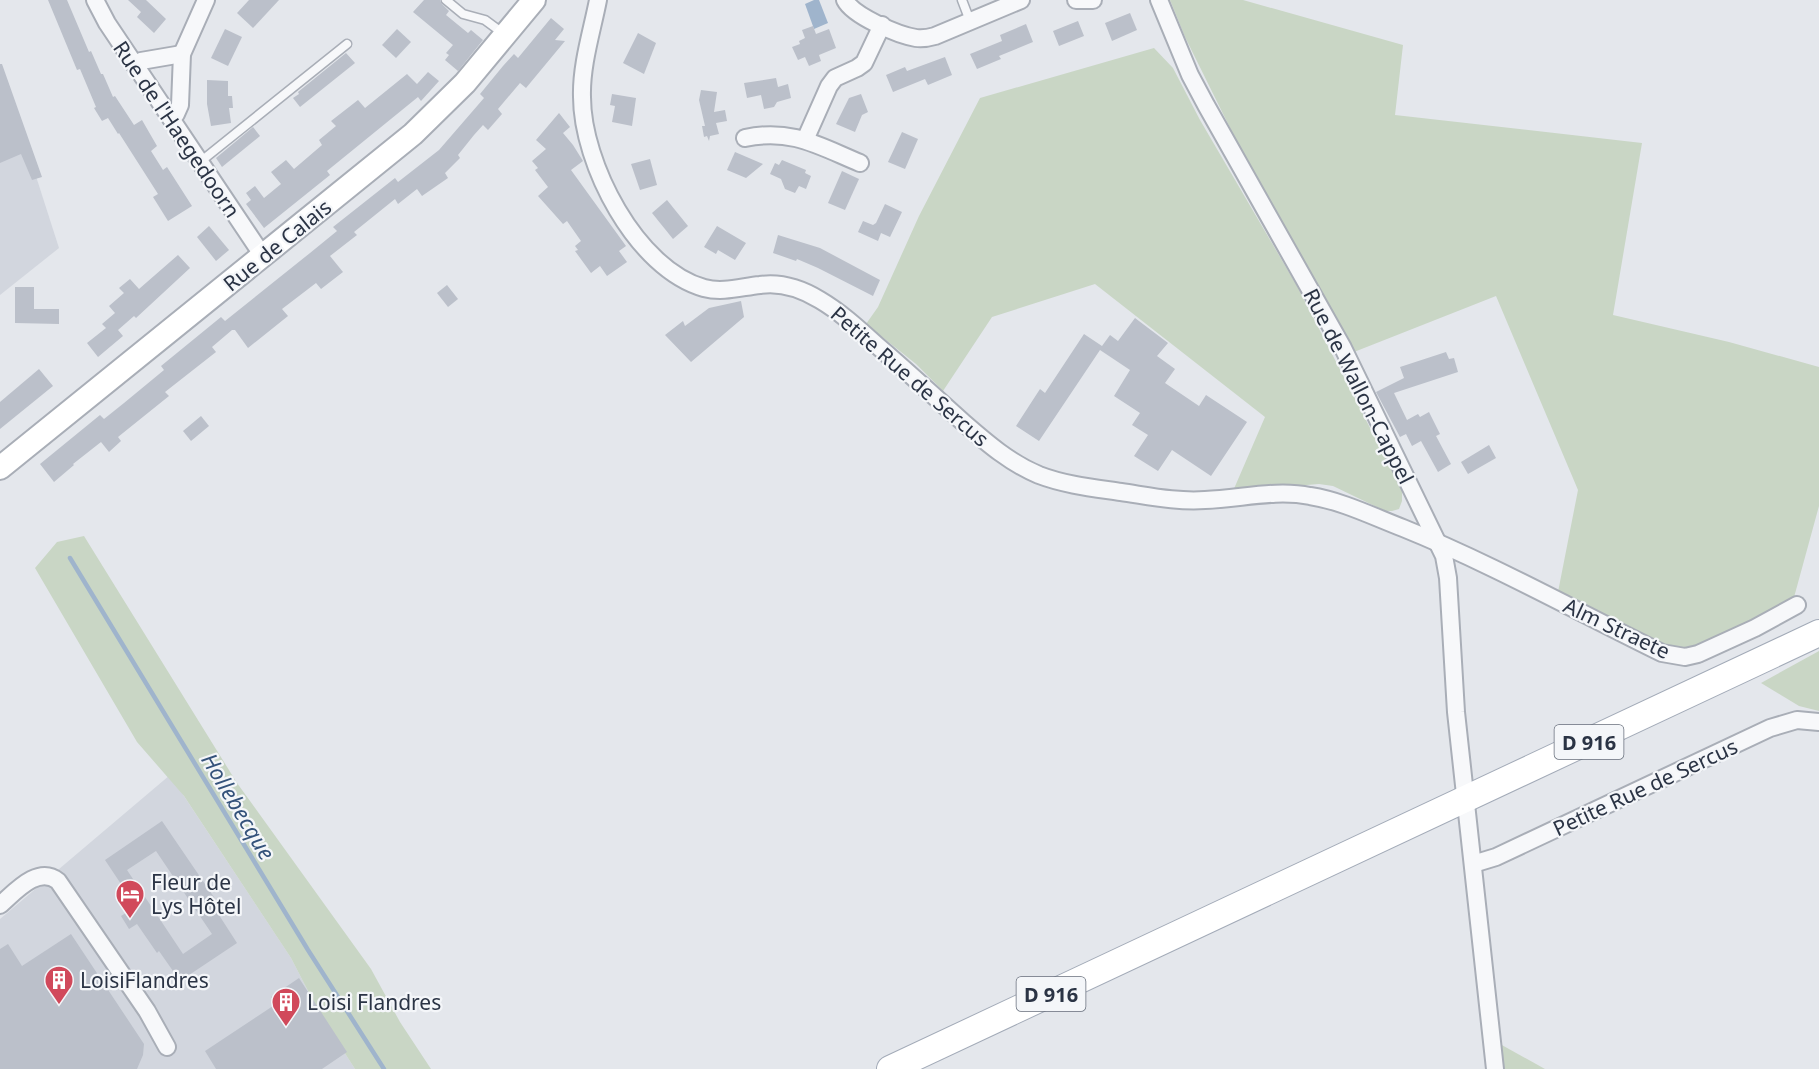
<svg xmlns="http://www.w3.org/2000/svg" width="1819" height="1069" viewBox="0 0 1819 1069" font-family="'Noto Sans',sans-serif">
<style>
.built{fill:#d2d6de}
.green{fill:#c9d6c5}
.water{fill:#9fb4cc}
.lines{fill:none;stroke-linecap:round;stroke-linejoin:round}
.stream{stroke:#9fb4cc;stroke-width:4.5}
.building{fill:#bbc0ca;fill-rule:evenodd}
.lane-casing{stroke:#a9aeb7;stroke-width:11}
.street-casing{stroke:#a9aeb7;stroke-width:20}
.secondary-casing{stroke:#a9aeb7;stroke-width:26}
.primary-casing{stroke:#a3abb8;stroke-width:28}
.lane{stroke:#f7f8fa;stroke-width:8}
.street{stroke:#f7f8fa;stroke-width:16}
.secondary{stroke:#fff;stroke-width:22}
.primary{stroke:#fff;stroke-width:26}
.labels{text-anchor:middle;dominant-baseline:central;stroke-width:4.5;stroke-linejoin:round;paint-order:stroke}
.shield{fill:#f4f6f9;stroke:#676e7b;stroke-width:1.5}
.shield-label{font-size:20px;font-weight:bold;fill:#2b3445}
.street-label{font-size:21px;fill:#2b3445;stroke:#f4f6f9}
.poi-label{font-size:21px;fill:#2b3445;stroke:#f4f6f9;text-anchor:start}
.water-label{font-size:22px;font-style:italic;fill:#34527a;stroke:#f4f6f9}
</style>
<rect width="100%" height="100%" fill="#e4e7ec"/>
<g class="built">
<polygon points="0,64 59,248 0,295"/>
<polygon points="170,775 291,958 321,1016 355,1069 0,1069 0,919"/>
</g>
<g class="green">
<polygon points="1170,0 1243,0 1403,45 1395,115 1642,143 1613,315 1729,342 1819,367 1819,506 1793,601 1701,649 1666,648 1558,592 1578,490 1496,296 1354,352 1235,138 1185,37"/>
<polygon points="1154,48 1173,68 1200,120 1297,286 1402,490 1402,501 1399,509 1392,511 1385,511 1333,486 1319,484 1233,491 1265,417 1095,284 992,317 943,391 916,364 866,324 878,307 919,216 980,98"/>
<polygon points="84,536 237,783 371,969 400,1022 431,1069 355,1069 321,1016 291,958 184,796 137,742 35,568 57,542"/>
<polygon points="1819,651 1819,711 1799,706 1761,683"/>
<polygon points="1500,1044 1545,1069 1500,1069"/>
</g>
<polygon class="water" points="814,0 819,0 828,23 814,29 805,4"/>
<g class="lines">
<polyline class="stream" points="70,558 308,950 384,1069"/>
</g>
<g class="building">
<polygon points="48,0 67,0 89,52 91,51 101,74 103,74 113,97 115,96 134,125 142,120 157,146 151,151 163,170 167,167 192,206 168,221 153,197 158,194 119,133 118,134 108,118 102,121 94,108 96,107 80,69 77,70"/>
<polygon points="128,0 146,0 166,19 154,33 137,17 141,12"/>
<polygon points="249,0 279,0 253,28 237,13"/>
<polygon points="424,0 440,0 442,4 449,11 446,15 468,33 471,30 483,40 458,71 445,60 449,55 446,53 453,45 413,12"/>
<polygon points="1130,13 1137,30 1112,41 1105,23"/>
<polygon points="551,18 564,29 555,40 565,41 526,88 520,83 498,109 502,114 488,130 483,125 474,135 458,155 460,158 445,173 448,178 422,196 417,189 398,204 395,199 354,232 357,235 330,256 343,272 321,289 316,283 282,309 288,316 248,348 235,330 232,330 212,347 216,352 165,392 169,396 118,437 121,441 109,452 101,442 73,464 74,465 54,482 40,464 100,415 104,419 124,403 164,370 161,366 221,317 225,321 310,253 337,231 333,227 395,178 398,182 439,150 484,98 480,94 503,66 514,54 518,58"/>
<polygon points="1078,21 1084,36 1059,46 1053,31"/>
<polygon points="1026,24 1033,42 999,56 1001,59 977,69 970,54 1002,41 1000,35"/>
<polygon points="813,26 816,34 829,29 836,48 819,55 821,61 809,66 805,57 798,60 792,47 800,44 799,41 805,38 802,30"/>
<polygon points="225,29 242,37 228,66 211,58"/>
<polygon points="397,29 411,42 396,58 382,45"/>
<polygon points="638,33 656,43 644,74 623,63"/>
<polygon points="346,53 355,63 300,107 293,98 299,94 298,92"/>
<polygon points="945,57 952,75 928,85 925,79 893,92 886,75 905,67 907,71"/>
<polygon points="0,64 2,64 42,177 32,180 21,154 0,163"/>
<polygon points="428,72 439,81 421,101 418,97 327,171 330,175 264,228 246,204 251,200 246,193 255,186 264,198 281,184 271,172 286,160 294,169 322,145 319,140 336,126 331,121 358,100 365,108 407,74 417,84"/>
<polygon points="776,78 778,87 788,84 791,98 777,102 774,107 764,109 761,95 747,98 744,83"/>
<polygon points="207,80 228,81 228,96 232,96 233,108 229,108 231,123 211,126 207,104"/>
<polygon points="701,90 717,92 714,112 725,110 727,121 716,123 719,134 710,136 709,141 707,136 704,137 702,126 705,126 699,100"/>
<polygon points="612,94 636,98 632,126 612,122 615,106 610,105"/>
<polygon points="861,94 868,112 862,115 855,132 836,124 849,98"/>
<polygon points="559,113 570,127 563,133 573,145 583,161 571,170 626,246 619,251 627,262 607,276 600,266 591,273 575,251 578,250 575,246 581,241 567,221 563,224 538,196 548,187 535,170 538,168 532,161 546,149 536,140"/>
<polygon points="253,127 260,136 222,167 216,158"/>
<polygon points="902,132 918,139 905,169 888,162"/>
<polygon points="735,152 763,164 746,178 727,170"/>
<polygon points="650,159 657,185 640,190 631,164"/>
<polygon points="782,160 806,170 805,173 811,176 806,189 799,186 795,193 785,189 781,179 770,174 775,163 779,165"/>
<polygon points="842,171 859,179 845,210 828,203"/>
<polygon points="667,200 688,226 673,239 652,213"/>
<polygon points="885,204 902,212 890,237 881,233 878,241 858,232 863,221 873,225 876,223"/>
<polygon points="209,226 229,250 216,261 197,237"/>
<polygon points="717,226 746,243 735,260 718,250 716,254 704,247"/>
<polygon points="778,235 820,248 880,280 873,296 818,268 797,259 796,261 773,253"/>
<polygon points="178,255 190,268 136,318 134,316 118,330 123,336 98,357 87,343 106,328 102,324 115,313 109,306 124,293 119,288 130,279 139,289"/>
<polygon points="447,285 458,299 448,307 437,293"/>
<polygon points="15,287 34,287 34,309 59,309 59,324 15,323"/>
<polygon points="741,301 744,317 691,362 665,335 683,321 685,326 709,308"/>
<polygon points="1135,318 1168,343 1157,356 1175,369 1165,383 1199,406 1206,395 1247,422 1211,476 1172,450 1158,471 1134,456 1148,435 1132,425 1140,413 1114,396 1130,370 1100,350 1039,441 1016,426 1040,389 1045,393 1084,334 1102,346 1110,335 1118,341"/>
<polygon points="1446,352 1449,359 1454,358 1458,372 1394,393 1407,420 1418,414 1420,417 1429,412 1440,434 1436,436 1451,464 1438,472 1421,441 1412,446 1406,434 1400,437 1376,392 1404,378 1400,367"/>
<polygon points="39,369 53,386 0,429 0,402"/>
<polygon points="201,416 209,426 191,441 183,431"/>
<polygon points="1489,445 1496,458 1468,474 1461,462"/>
<path d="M162,821L222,909L217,912L237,943L180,981L159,951L157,953L137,924L129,929L121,916L129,911L118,895L125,890L105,860ZM156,851L212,934L183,954L127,870Z"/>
<polygon points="71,934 144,1044 143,1055 137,1069 0,1069 0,949 8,944 22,966"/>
<polygon points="299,978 347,1052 322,1069 216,1069 205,1051 276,1004 271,997"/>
</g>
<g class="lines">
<g class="lane-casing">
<g id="lane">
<polyline points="446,0 463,14 485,20 504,34"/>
<polyline points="962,0 970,21"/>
<polyline points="200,162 347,44"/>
</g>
</g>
<g class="street-casing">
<g id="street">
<polyline points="95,0 107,23 263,256"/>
<path d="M598,0C592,31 581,65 582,97C582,163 636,269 704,288C723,293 741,287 760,285C781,282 802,289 820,300C842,313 861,331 880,348C909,373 936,398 964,423C987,443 1010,463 1039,475C1065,485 1094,488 1121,492C1149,496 1177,502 1205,500C1240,499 1275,489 1310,496C1342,501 1372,516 1403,528C1492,564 1576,611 1662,653L1685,657L1698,654L1755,628L1797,605"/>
<path d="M845,0C853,16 898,35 916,38C922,39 928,38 935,36L1021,0"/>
<polyline points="1076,0 1093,0"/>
<polyline points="1159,0 1190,75 1206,105 1343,348 1444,556 1448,578 1456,712 1495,1069"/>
<polyline points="134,64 141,61 182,54"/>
<polyline points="171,118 176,114 180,105 182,54 206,0"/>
<path d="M745,138C791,128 819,146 860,163"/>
<polyline points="805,140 829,86 835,78 857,68 864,63 882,25"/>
<polyline points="1473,864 1496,857 1770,728 1797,720 1819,722"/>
<path d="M0,905C15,892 38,865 58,881L147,1011L167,1047"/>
</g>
</g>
<g class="secondary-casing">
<polyline id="secondary" points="0,468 413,134 465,83 534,0"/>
</g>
<g class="primary-casing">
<polyline id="primary" points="890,1069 1819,633"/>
</g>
<use href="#lane" class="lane"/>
<use href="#street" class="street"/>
<use href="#secondary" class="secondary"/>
<use href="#primary" class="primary"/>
</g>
<defs>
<g id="hotel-pin" transform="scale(1.5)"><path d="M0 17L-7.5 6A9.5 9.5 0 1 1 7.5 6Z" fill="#d1495b" stroke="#f4f6f9"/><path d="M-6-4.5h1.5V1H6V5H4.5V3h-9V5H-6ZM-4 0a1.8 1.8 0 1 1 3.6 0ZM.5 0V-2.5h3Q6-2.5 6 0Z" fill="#fff"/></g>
<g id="building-pin" transform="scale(1.5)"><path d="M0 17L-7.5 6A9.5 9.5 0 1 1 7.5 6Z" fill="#d1495b" stroke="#f4f6f9"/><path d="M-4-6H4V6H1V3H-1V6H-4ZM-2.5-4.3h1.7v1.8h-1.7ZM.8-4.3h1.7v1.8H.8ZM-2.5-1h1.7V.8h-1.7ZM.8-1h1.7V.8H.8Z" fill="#fff"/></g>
</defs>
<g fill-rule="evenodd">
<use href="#hotel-pin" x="130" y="894"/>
<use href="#building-pin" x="59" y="980"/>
<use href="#building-pin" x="286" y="1002"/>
</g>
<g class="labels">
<g class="shield">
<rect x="1554.5" y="725" width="69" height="34" rx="4.5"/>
<rect x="1016.5" y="977" width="69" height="34" rx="4.5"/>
</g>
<g class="shield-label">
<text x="1589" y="742">D 916</text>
<text x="1051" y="994">D 916</text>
</g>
<g class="street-label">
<text transform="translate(177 129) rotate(56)">Rue de l'Haegedoorn</text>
<text transform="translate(277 245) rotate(-39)">Rue de Calais</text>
<text transform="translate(910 376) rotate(41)">Petite Rue de Sercus</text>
<text transform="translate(1359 386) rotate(63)">Rue de Wallon-Cappel</text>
<text transform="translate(1617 628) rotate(25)">Alm Straete</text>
<text transform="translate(1645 787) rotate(-25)">Petite Rue de Sercus</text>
</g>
<g class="poi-label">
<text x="151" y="882">Fleur de<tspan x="151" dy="24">Lys Hôtel</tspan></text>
<text x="80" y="980">LoisiFlandres</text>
<text x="307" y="1002">Loisi Flandres</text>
</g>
<g class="water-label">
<text transform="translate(239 806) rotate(59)">Hollebecque</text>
</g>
</g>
</svg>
